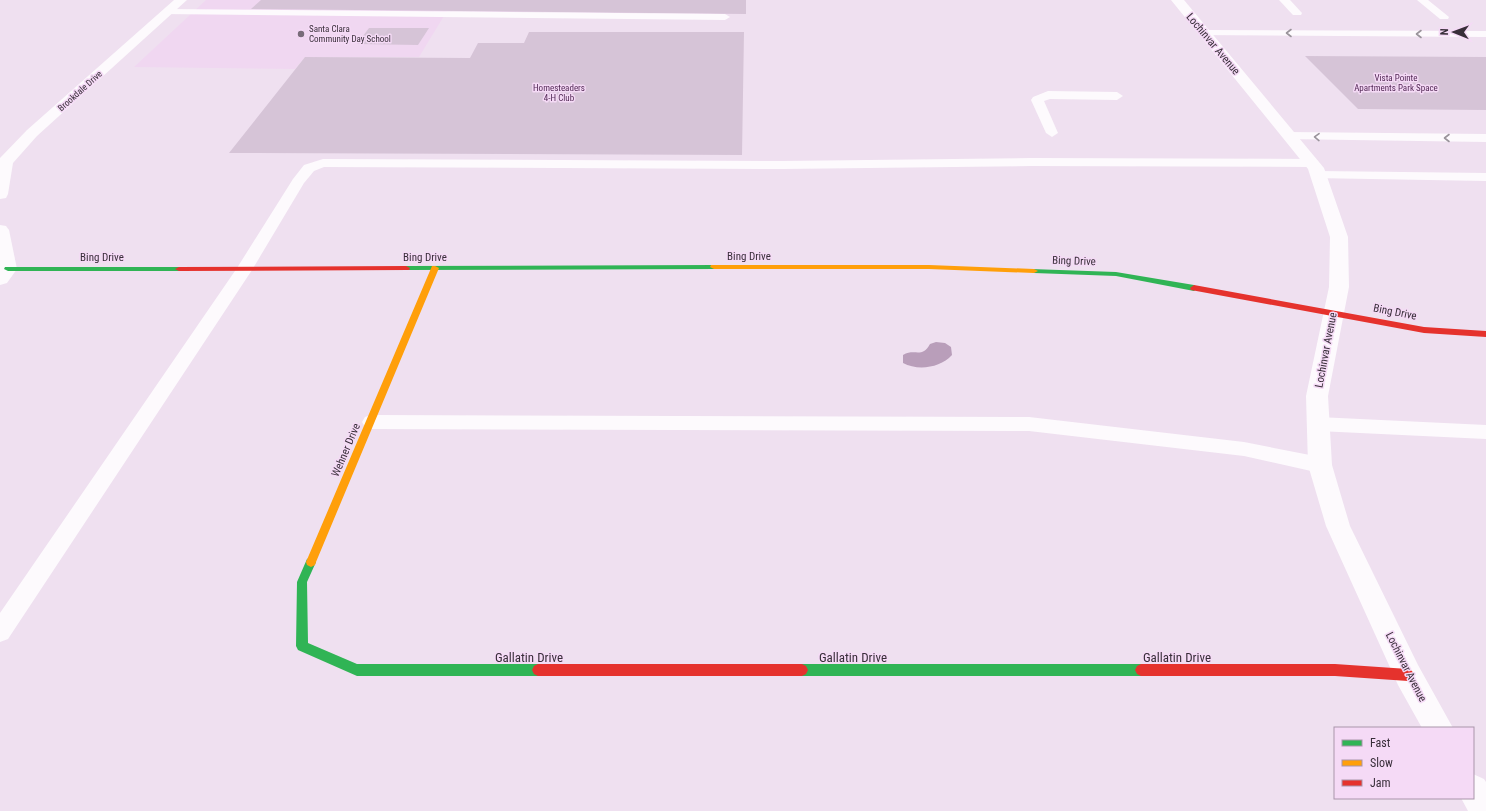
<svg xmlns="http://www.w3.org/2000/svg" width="1486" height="811" viewBox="0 0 1486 811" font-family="'Roboto Condensed',sans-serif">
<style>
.built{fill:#f0d7f1}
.green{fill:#d6c4d7}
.water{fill:#b99eba}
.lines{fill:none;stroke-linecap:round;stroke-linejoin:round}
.lane{fill:#fdfafd;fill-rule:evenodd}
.street{fill:#fdfafd;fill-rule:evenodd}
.fast{fill:#30b455;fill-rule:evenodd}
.slow{fill:#ff9f0a;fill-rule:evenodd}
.jam{fill:#e5322d;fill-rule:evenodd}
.oneway{stroke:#9a949b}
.poi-dot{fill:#786c79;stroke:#f5daf6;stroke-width:1.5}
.labels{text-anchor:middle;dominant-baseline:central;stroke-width:3;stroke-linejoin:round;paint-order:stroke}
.far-poi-label{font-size:9px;fill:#382e39;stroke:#f5daf6;text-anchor:start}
.far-park-label{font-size:9px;fill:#522855;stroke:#f5daf6}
.far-street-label{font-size:9px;fill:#382e39;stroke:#f5daf6}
.street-label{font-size:11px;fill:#382e39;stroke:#f5daf6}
.near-street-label{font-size:13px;fill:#382e39;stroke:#f5daf6}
</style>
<rect width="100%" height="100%" fill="#efe0f0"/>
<polygon class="built" points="206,0 746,0 746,14 447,11 419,57 305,57 295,69 134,67"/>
<g class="green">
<polygon points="261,0 746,0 746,14 251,9"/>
<polygon points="369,28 429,28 418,45 357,44"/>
<polygon points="529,32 744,32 742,155 229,153 305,57 470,58 478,43 524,43"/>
<polygon points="1305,56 1486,57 1486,110 1358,109"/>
</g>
<path class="water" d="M936,342L945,343L951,347L952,355C940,368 918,371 903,363V355C915,348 922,359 930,344Z"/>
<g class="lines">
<g class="lane">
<polygon points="1279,0 1290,0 1302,13 1301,15 1293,15"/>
<polygon points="1417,0 1428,0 1449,17 1448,19 1440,19"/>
<polygon points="168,9 725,14 730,17 725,20 164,14 163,12"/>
<polygon points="1204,30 1486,31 1486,37 1200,35 1199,33 1200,31"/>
<polygon points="1048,91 1117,92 1123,96 1117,100 1050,99 1044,101 1058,133 1052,137 1046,133 1031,100 1033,97"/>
<polygon points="1289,132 1486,134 1486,142 1285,139 1283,136 1285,133"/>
<polygon points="1031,158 1312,159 1317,160 1319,163 1317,166 1312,167 1031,166 782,169 324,167 314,171 304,183 252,270 8,639 0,642 0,613 237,268 293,179 304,165 323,159 782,161"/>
<polygon points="1318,171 1486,173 1486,181 1313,178 1311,175 1313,172"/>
<polygon points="371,415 1029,417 1244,442 1320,457 1327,460 1330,465 1327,470 1320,473 1244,456 1029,431 371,429 365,427 362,422 365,417"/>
<polygon points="1318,417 1486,425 1486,439 1318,431 1312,429 1309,424 1312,419"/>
</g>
<g class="street">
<polygon points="174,0 187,0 37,136 13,163 8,194 6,198 0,199 0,158 27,130"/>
<polygon points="1171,0 1184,0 1324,168 1348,237 1349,287 1328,396 1332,465 1350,526 1418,665 1453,728 1422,728 1398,685 1326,526 1308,465 1306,396 1329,287 1330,237 1308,169"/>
<polygon points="0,225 6,226 9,230 17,269 7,283 0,285"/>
<polygon points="1473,774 1484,779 1486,782 1486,811 1468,811 1461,798 1473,798"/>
</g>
<g class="fast">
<polygon points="714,265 718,267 717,269 406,270 402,268 406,266"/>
<polygon points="5,267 179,267 183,269 179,271 8,271 4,269"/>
<polygon points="1031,269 1116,272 1194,285 1198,288 1194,291 1116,276 1034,273 1030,271"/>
<polygon points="311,557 315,559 316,562 307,582 308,643 357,664 538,664 542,666 544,670 542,674 538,676 357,676 298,650 296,646 297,582 307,559"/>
<polygon points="802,664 1141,664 1145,666 1147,670 1145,674 1141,676 802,676 798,674 796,670 798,666"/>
</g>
<g class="slow">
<polygon points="711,265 929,265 1034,269 1038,271 1034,273 929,269 714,269 710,267"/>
<polygon points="432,266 435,266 439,268 316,562 315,565 311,567 307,565 306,562"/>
</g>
<g class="jam">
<polygon points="406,266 410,268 409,270 179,271 175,269 179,267"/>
<polygon points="1194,285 1424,327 1486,331 1486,337 1424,333 1191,290 1190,288"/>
<polygon points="538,664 802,664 806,666 808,670 806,674 802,676 538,676 534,674 532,670 534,666"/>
<polygon points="1141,664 1335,664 1408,669 1412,671 1414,675 1412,679 1408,681 1335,676 1141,676 1137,674 1135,670 1137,666"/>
</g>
</g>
<defs><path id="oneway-chevron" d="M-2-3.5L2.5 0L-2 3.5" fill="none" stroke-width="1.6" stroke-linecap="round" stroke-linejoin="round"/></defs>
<g class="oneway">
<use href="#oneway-chevron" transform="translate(1289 33) rotate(-180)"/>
<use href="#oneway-chevron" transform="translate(1419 34) rotate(-180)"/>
<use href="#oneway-chevron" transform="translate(1317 137) rotate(-179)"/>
<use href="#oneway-chevron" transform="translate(1447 138) rotate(180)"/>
</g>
<circle class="poi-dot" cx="301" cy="34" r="4"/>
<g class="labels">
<g class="far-poi-label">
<text x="309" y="29">Santa Clara<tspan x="309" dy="10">Community Day School</tspan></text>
</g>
<g class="far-park-label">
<text x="1396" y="78">Vista Pointe<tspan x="1396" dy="10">Apartments Park Space</tspan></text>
<text x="559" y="88">Homesteaders<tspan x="559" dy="10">4-H Club</tspan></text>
</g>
<g class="far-street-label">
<text transform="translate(80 91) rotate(-42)">Brookdale Drive</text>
</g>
<g class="street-label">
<text transform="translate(1213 44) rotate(50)">Lochinvar Avenue</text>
<text x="749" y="256">Bing Drive</text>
<text x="102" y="257">Bing Drive</text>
<text x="425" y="257">Bing Drive</text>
<text transform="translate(1074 261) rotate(2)">Bing Drive</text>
<text transform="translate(1395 312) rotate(11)">Bing Drive</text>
<text transform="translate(1326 350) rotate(-79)">Lochinvar Avenue</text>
<text transform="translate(346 450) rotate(-67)">Wehner Drive</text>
<text transform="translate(1406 667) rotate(63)">Lochinvar Avenue</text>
</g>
<g class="near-street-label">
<text x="529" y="657">Gallatin Drive</text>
<text x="853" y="657">Gallatin Drive</text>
<text x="1177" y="657">Gallatin Drive</text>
</g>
</g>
<rect x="1334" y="727" width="140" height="72" fill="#f5daf6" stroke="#a995aa"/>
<rect x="1342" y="740" width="20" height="6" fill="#30b455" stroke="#a995aa"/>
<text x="1370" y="747" font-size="12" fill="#382e39">Fast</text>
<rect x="1342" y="760" width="20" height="6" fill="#ff9f0a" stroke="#a995aa"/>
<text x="1370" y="767" font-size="12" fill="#382e39">Slow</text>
<rect x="1342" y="780" width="20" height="6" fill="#e5322d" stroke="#a995aa"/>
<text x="1370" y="787" font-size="12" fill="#382e39">Jam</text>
<g transform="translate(1454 32) rotate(271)" stroke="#f5daf6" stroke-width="3" paint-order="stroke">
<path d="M0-3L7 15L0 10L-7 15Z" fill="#382e39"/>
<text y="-6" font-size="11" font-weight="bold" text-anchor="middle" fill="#382e39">N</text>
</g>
</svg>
